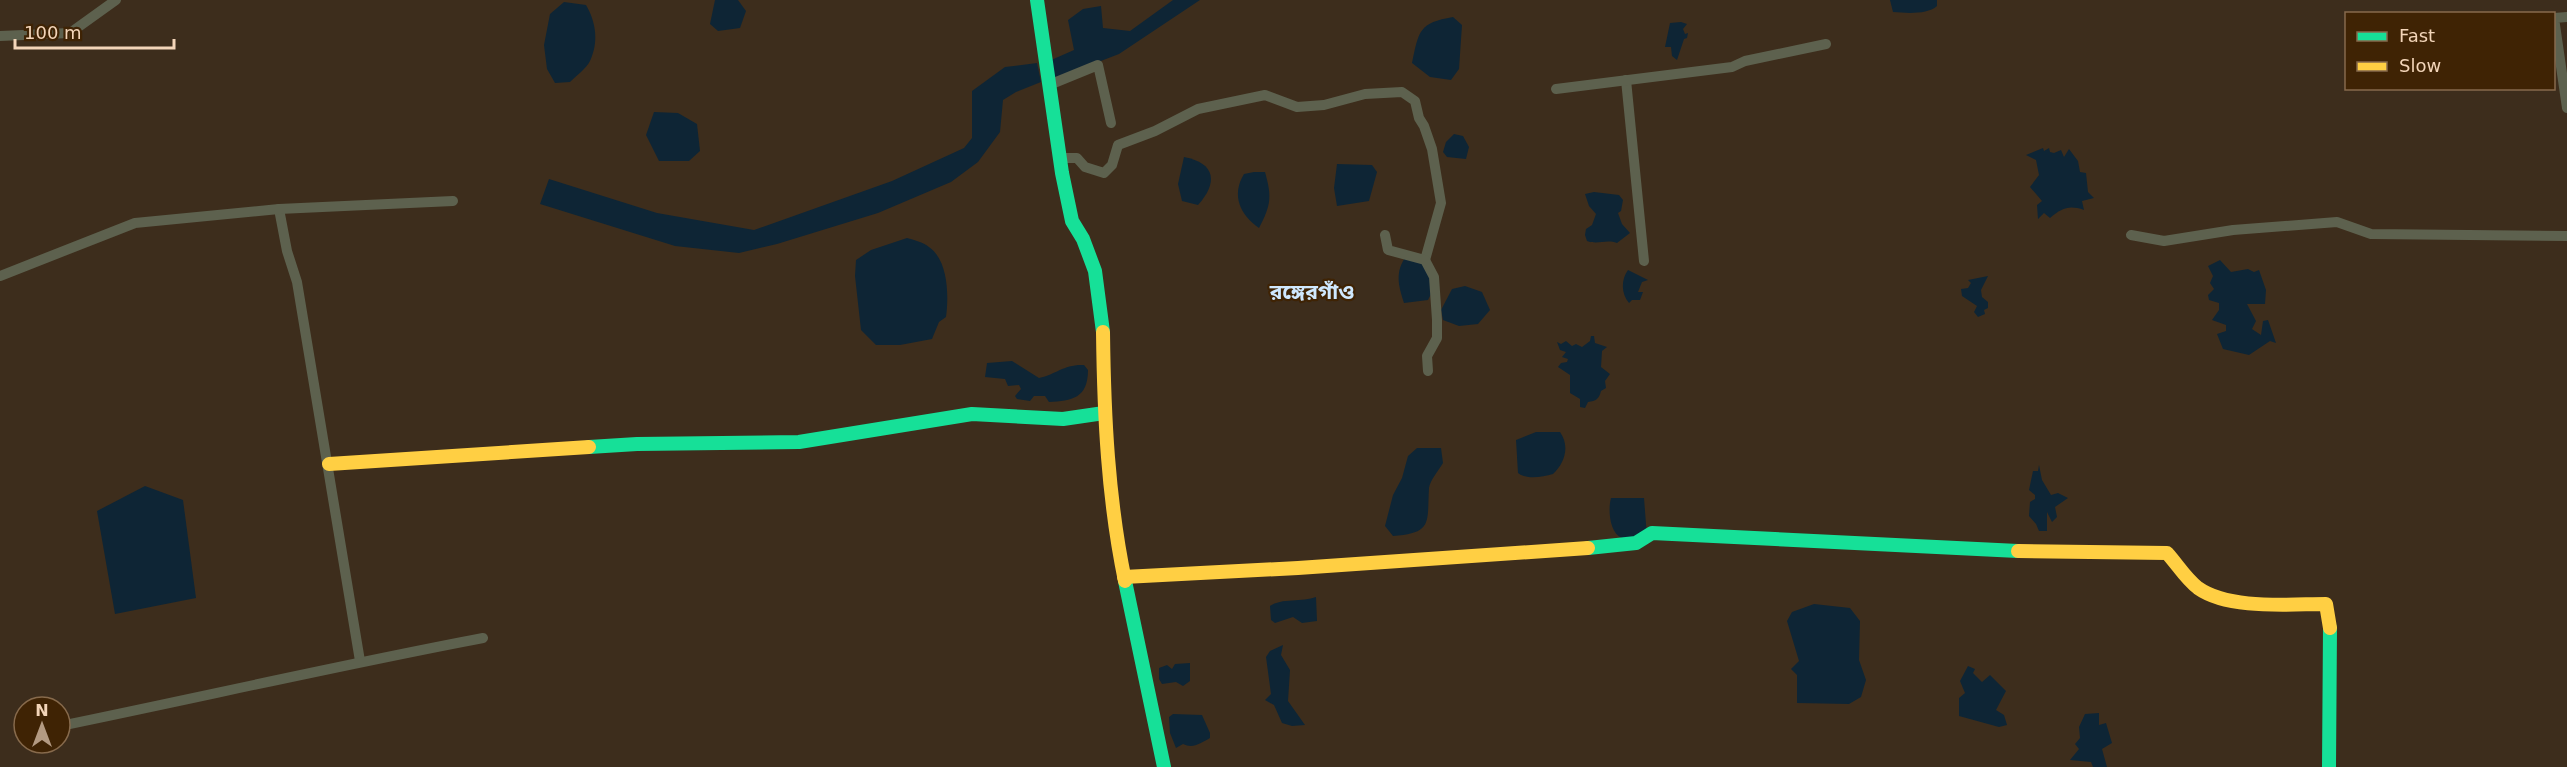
<svg xmlns="http://www.w3.org/2000/svg" width="2567" height="767" viewBox="0 0 2567 767" font-family="'DejaVu Sans','Noto Sans Bengali',sans-serif">
<style>
.water{fill:#0e2535}
.lines{fill:none;stroke-linecap:round;stroke-linejoin:round}
.street{stroke:#5d614e;stroke-width:10}
.fast{stroke:#16e098;stroke-width:14}
.slow{stroke:#ffcf43;stroke-width:14}
.labels{text-anchor:middle;dominant-baseline:central;stroke-width:4.5;stroke-linejoin:round;paint-order:stroke}
.quarter-label{font-size:21px;font-weight:bold;fill:#cfe8fe;stroke:#3f2304}
</style>
<rect width="100%" height="100%" fill="#3d2d1c"/>
<g class="water">
<polygon points="715,0 738,0 746,11 740,28 718,31 710,24"/>
<polygon points="1173,0 1200,0 1119,54 1054,79 1049,61 1074,50 1068,20 1083,9 1101,6 1103,28 1130,31"/>
<path d="M1890,0H1937V6C1927,15 1906,13 1893,12Z"/>
<path d="M564,2L586,5C596,22 599,42 590,61C586,69 576,76 570,82L555,83L547,69L544,45L550,14Z"/>
<path d="M1453,17L1462,25L1459,69L1451,80L1430,77L1412,63C1419,30 1419,23 1453,17Z"/>
<polygon points="1681,22 1687,24 1683,29 1685,34 1688,33 1687,38 1684,39 1677,60 1672,56 1671,47 1665,47 1670,23"/>
<polygon points="1037,63 1041,82 1016,92 1003,100 1000,132 978,162 951,182 878,213 777,244 739,253 675,246 540,204 549,179 657,213 754,230 892,181 964,148 972,138 972,91 1005,67"/>
<polygon points="654,112 678,113 697,124 700,151 689,161 659,161 646,135"/>
<polygon points="1454,134 1463,136 1469,147 1466,159 1447,157 1443,152 1446,142"/>
<path d="M2043,148L2044,151L2049,148L2050,152L2054,153L2061,150L2064,157L2069,149L2078,161L2080,172L2086,173L2088,192L2094,198L2082,201L2084,210C2069,205 2062,208 2050,218L2044,213L2038,219L2037,205L2042,201L2030,187L2039,175L2036,160L2026,155Z"/>
<path d="M1184,157C1216,163 1218,183 1198,205L1182,201L1178,184Z"/>
<polygon points="1337,164 1372,165 1377,172 1369,201 1337,206 1334,188"/>
<path d="M1254,172H1265C1272,197 1271,205 1259,228C1240,215 1231,195 1244,174Z"/>
<path d="M1594,192L1619,195L1623,200L1621,211L1618,213L1622,224L1630,233L1617,243C1606,239 1598,245 1587,241L1585,235L1586,229L1592,225L1596,214L1589,206L1585,194Z"/>
<path d="M907,238C914,240 923,242 929,247C948,260 949,295 946,317L939,322L932,339L900,345H876L861,330L855,276L856,260L871,250Z"/>
<path d="M1406,256L1425,260L1435,286L1428,300L1404,303C1398,285 1395,272 1406,256Z"/>
<polygon points="2220,260 2231,272 2248,269 2254,272 2259,270 2266,290 2265,304 2247,304 2256,321 2252,329 2261,335 2263,321 2268,320 2276,343 2270,341 2249,355 2223,349 2217,334 2226,331 2226,325 2212,320 2219,310 2219,303 2209,300 2208,295 2214,289 2210,283 2213,276 2208,266"/>
<path d="M1628,270L1648,280L1642,282L1638,292H1643L1640,300H1632L1629,303C1621,294 1621,279 1628,270Z"/>
<polygon points="1988,276 1981,290 1982,297 1988,302 1988,308 1984,310 1985,314 1978,317 1974,312 1977,306 1962,296 1961,289 1968,288 1971,283 1968,280"/>
<polygon points="1465,286 1482,292 1490,310 1478,324 1459,326 1443,320 1441,310 1452,289"/>
<path d="M1591,336H1594L1595,343L1607,347L1602,351L1601,367L1610,374L1605,381L1606,388L1601,391C1599,399 1596,401 1588,402L1585,408L1580,407V399L1570,393V375L1558,367L1561,363L1567,362L1568,359L1562,357L1566,352L1560,350L1557,342L1561,344L1566,341L1572,346L1576,344L1582,347L1590,341Z"/>
<path d="M1012,361L1039,378C1057,374 1064,364 1084,365L1088,370C1088,398 1072,401 1049,402L1045,396H1034L1030,401L1017,399L1015,396L1021,389L1019,385L1008,386L1005,379L985,377L987,363Z"/>
<path d="M1536,432H1560C1570,446 1565,463 1553,474C1542,477 1527,480 1518,473L1516,440Z"/>
<path d="M1417,448H1441L1443,463C1439,470 1430,480 1429,488C1427,523 1433,533 1393,536L1385,526L1393,495L1402,478L1408,456Z"/>
<polygon points="2039,465 2042,480 2051,495 2058,493 2068,498 2055,507 2057,517 2052,522 2047,512 2047,531 2039,531 2036,524 2029,516 2030,502 2035,499 2035,495 2029,490 2033,471 2038,471"/>
<polygon points="145,486 183,500 196,598 115,614 97,511"/>
<path d="M1611,498H1644L1647,537C1640,537 1629,540 1622,538C1609,533 1608,508 1611,498Z"/>
<path d="M1316,597L1317,621L1302,623L1293,617L1275,623L1271,620L1270,606C1281,598 1303,602 1316,597Z"/>
<polygon points="1814,604 1850,608 1860,621 1859,660 1866,680 1861,697 1849,704 1797,703 1797,675 1791,669 1799,661 1787,621 1792,612"/>
<polygon points="1283,645 1281,655 1290,670 1288,701 1305,725 1292,726 1282,723 1274,705 1265,700 1271,694 1266,657 1270,651"/>
<polygon points="1190,663 1190,681 1183,686 1176,682 1162,684 1159,679 1159,668 1167,665 1172,669 1175,664"/>
<polygon points="1968,666 1975,669 1973,673 1982,682 1990,675 2006,691 1996,710 2004,715 2007,725 1999,727 1959,716 1959,698 1965,693 1960,681"/>
<polygon points="2099,713 2099,725 2106,723 2112,743 2102,749 2107,767 2093,767 2091,762 2070,760 2079,749 2075,744 2080,738 2079,727 2085,714"/>
<path d="M1173,714L1202,715L1210,733V738C1201,743 1193,749 1183,744L1176,748L1170,733L1169,717Z"/>
</g>
<g class="lines">
<g class="street">
<polyline points="2567,17 2554,18 2567,108"/>
<polyline points="0,36 70,33 116,0"/>
<polyline points="1626,80 1644,261"/>
<polyline points="1049,85 1098,65 1111,123"/>
<polyline points="1556,89 1732,67 1745,61 1826,44"/>
<polyline points="1061,161 1066,158 1077,158 1085,167 1104,173 1112,165 1118,145 1155,131 1198,109 1265,95 1297,107 1324,105 1365,94 1402,92 1415,101 1419,118 1424,126 1432,149 1441,203 1425,260"/>
<polyline points="279,209 287,251 297,282 360,661"/>
<polyline points="1385,235 1388,250 1425,260 1434,277 1437,320 1437,338 1427,356 1428,371"/>
<polyline points="2131,235 2164,241 2233,230 2337,222 2371,234 2567,236"/>
<polyline points="0,276 135,223 279,209 453,201"/>
<path d="M60,726C201,697 341,665 483,638"/>
</g>
<g class="fast">
<polyline points="1037,0 1062,173 1072,221 1083,239 1095,271 1103,332"/>
<polyline points="589,447 637,444 799,442 972,414 1063,419 1104,413"/>
<polyline points="1588,548 1636,543 1652,533 2018,551"/>
<polyline points="1125,581 1164,767"/>
<polyline points="2329,767 2330,628"/>
</g>
<g class="slow">
<path d="M1103,332C1104,416 1108,499 1125,581"/>
<polyline points="329,464 589,447"/>
<path d="M2018,551L2167,553C2177,564 2186,579 2198,588C2229,610 2289,604 2326,604L2330,628"/>
<polyline points="1124,577 1298,568 1588,548"/>
</g>
</g>
<g class="labels">
<g class="quarter-label">
<text x="1312" y="292">রঙ্গেরগাঁও</text>
</g>
</g>
<rect x="2345" y="12" width="210" height="78" fill="#3f2304" stroke="#876a4c" stroke-width="1.5"/>
<rect x="2357" y="32" width="30" height="9" fill="#16e098" stroke="#876a4c" stroke-width="1.5"/>
<text x="2399" y="42" font-size="18" fill="#f3d5b9">Fast</text>
<rect x="2357" y="62" width="30" height="9" fill="#ffcf43" stroke="#876a4c" stroke-width="1.5"/>
<text x="2399" y="72" font-size="18" fill="#f3d5b9">Slow</text>
<g transform="translate(42 725)"><circle r="28" fill="#3f2304" stroke="#876a4c" stroke-width="1.5"/>
<path d="M0-4.5L10 22L0 15L-10 22Z" fill="#b39a82"/>
<text y="-9" font-size="16" font-weight="bold" text-anchor="middle" fill="#f3d5b9">N</text>
</g>
<path d="M15 39v9h159v-9" fill="none" stroke="#f3d5b9" stroke-width="3"/>
<text x="24" y="39" font-size="18" fill="#f3d5b9" stroke="#3f2304" stroke-width="4.5" paint-order="stroke">100 m</text>
</svg>
